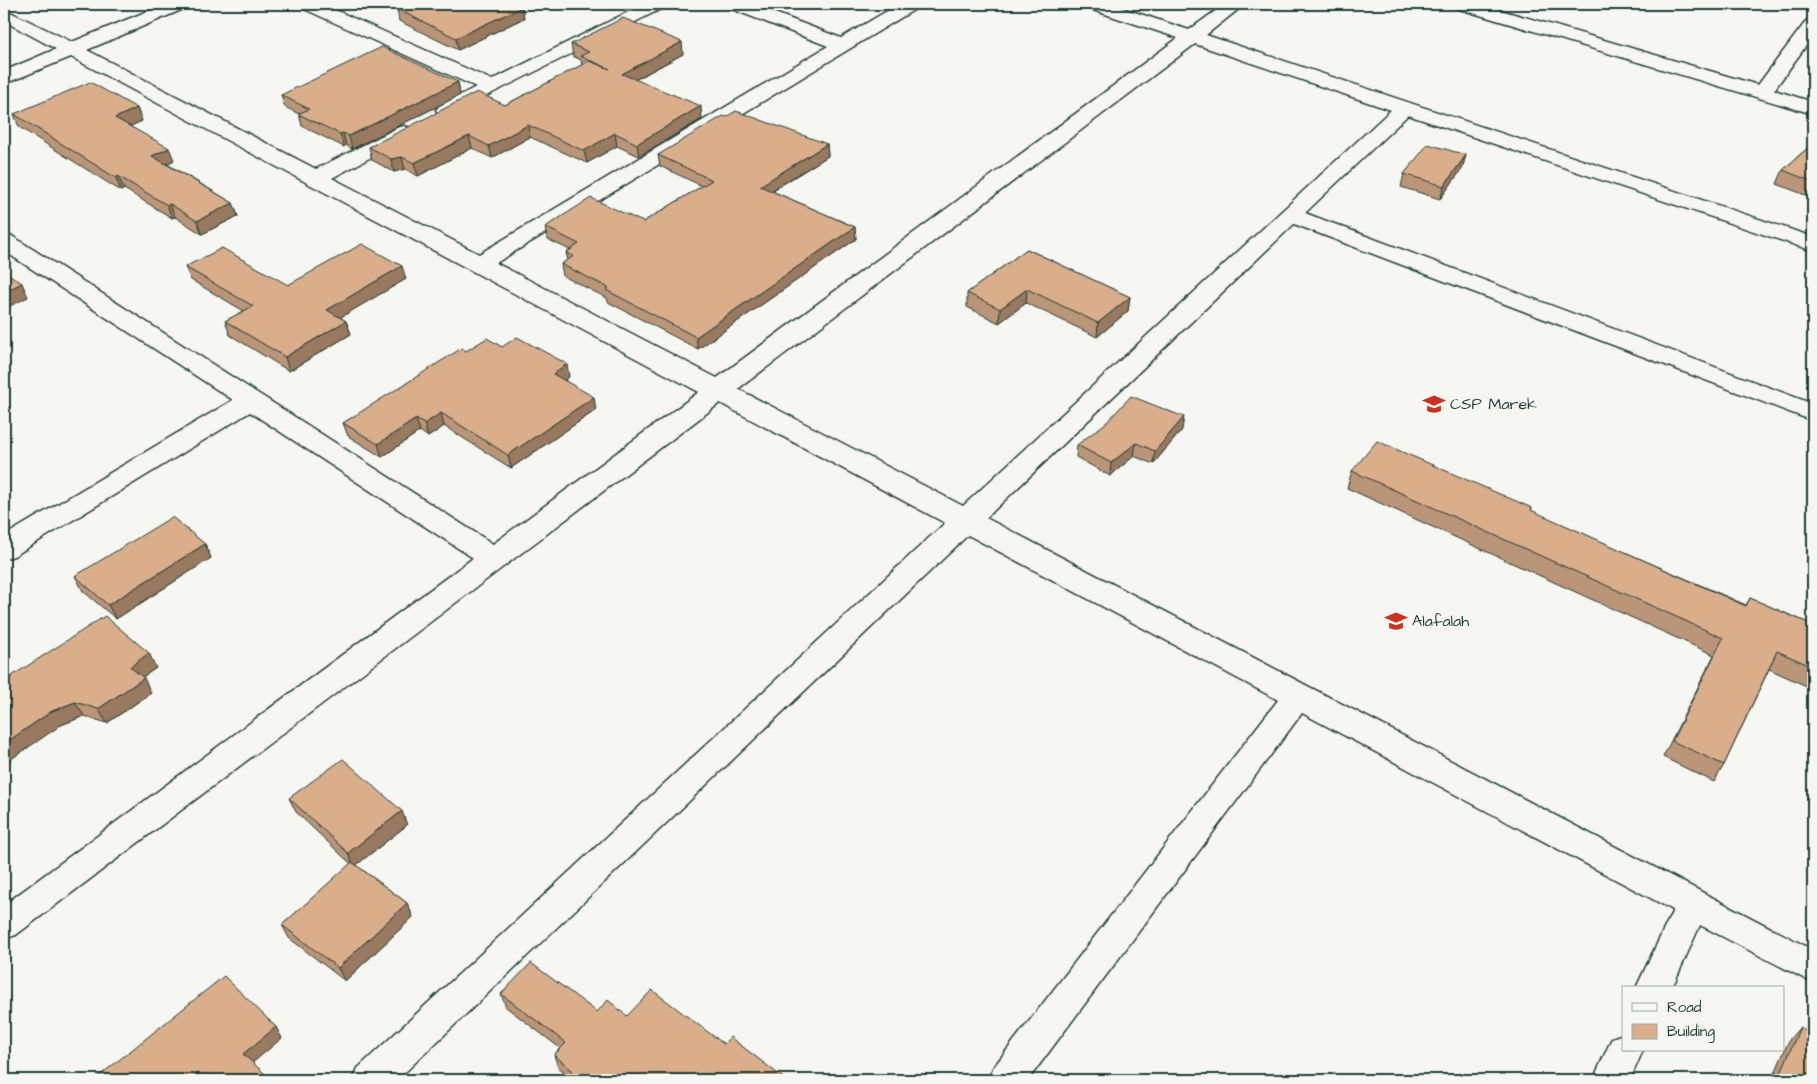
<svg xmlns="http://www.w3.org/2000/svg" width="1817" height="1084" viewBox="0 0 1817 1084" font-family="'Architects Daughter',sans-serif">
<style>
.lines{fill:none;stroke-linecap:round;stroke-linejoin:round}
.street-casing{stroke:#1f3d34;stroke-width:3}
.street{fill:#f6f6f2;fill-rule:evenodd}
.wall{fill:#bb9578;stroke:#1f3d34}
.shaded-wall{fill:#997961;stroke:#1f3d34}
.building{fill:#daad8b;stroke:#1f3d34}
.labels{text-anchor:middle;dominant-baseline:central;stroke-width:4;stroke-linejoin:round;paint-order:stroke}
.poi-label{font-size:16px;fill:#1f3d34;stroke:#f6f6f2;text-anchor:start}
</style>
<rect width="100%" height="100%" fill="#f6f6f2"/>
<filter id="ink" filterUnits="userSpaceOnUse"><feTurbulence type="fractalNoise" baseFrequency=".02" numOctaves="2"/><feDisplacementMap in="SourceGraphic" scale="10" xChannelSelector="R" yChannelSelector="G"/><feConvolveMatrix kernelMatrix="1 2 1 2 8 2 1 2 1" color-interpolation-filters="sRGB"/></filter>
<g filter="url(#ink)">
<g class="lines">
<g class="street-casing">
<g id="street">
<path d="M165,4H189L186,8L87,50L316,169L397,128L404,126L411,128L414,132L411,136L332,178L479,254L828,46L729,8L726,4H751L841,38L899,4H920L917,8L496,263L717,378L1178,38L1087,8L1084,4H1110L1189,30L1225,4H1245L1206,35L1813,237V251L1408,115L1305,213L1813,404V421L1294,224L986,518L1813,950V983L1700,925L1672,988H1636L1673,910L1302,713L1028,1080H988L993,1068L1278,700L968,535L397,1080H353L358,1068L945,523L720,403L16,935L4,939V905L473,558L250,412L14,556L4,559V536L233,400L4,251V234L12,236L493,544L699,392L71,57L4,84V71L56,49L4,21V9L72,42ZM1195,44L1391,110L963,506L738,389Z"/>
<polygon points="299,4 322,4 492,80 644,4 666,4 663,8 446,116 439,114 436,110 439,106 476,87 302,8"/>
<polygon points="1453,4 1480,4 1758,85 1807,20 1813,19 1813,36 1774,90 1813,102 1813,114 1456,8"/>
<polygon points="1623,1034 1623,1050 1643,1050 1630,1080 1593,1080 1612,1038"/>
</g>
</g>
<use href="#street" class="street"/>
</g>
<g class="wall">
<polygon points="522,7 524,18 458,50 399,21 397,9"/>
<polygon points="571,44 683,54 635,80 702,119 639,156 617,146 587,163 530,137 492,158 472,148 418,176 405,169 394,172 372,160 369,147 505,105 582,65 581,60 573,56"/>
<polygon points="458,82 460,95 352,149 346,145 344,147 302,126 299,114 285,107 281,95"/>
<polygon points="137,108 142,121 130,126 174,160 167,164 233,203 238,216 202,234 175,217 172,218 124,189 121,191 19,127 14,114"/>
<polygon points="1813,143 1813,198 1777,184 1783,170"/>
<polygon points="827,144 828,156 772,191 855,227 856,239 698,349 608,302 607,298 563,276 561,264 568,260 566,253 570,250 547,239 545,227 643,222 702,186 660,166 658,155"/>
<polygon points="1466,155 1462,169 1440,199 1401,187 1404,174"/>
<polygon points="1027,249 1130,297 1128,311 1097,337 1026,303 999,323 967,307 967,293"/>
<polygon points="185,267 288,285 406,279 340,317 346,321 351,334 289,371 230,335 225,321 244,311 191,280"/>
<polygon points="502,347 569,377 565,380 596,410 511,468 444,426 428,437 420,431 382,457 348,436 343,423 466,351"/>
<polygon points="1182,430 1153,464 1134,456 1110,476 1076,457 1077,445"/>
<polygon points="1352,471 1532,508 1531,511 1746,605 1750,598 1813,625 1813,689 1769,669 1724,765 1714,782 1663,757 1714,655 1347,488"/>
<polygon points="205,544 211,558 116,619 83,591 75,576"/>
<polygon points="156,668 142,677 151,693 107,723 84,716 61,725 4,681"/>
<polygon points="289,798 407,825 356,865 407,903 413,917 345,981 289,938 282,925 351,864 296,812"/>
<polygon points="501,994 597,1012 627,1016 724,1044 786,1080 569,1076 558,1067 554,1055 560,1048 506,1007"/>
<polygon points="1800,1027 1813,1080 1772,1080 1789,1040"/>
</g>
<g class="shaded-wall">
<polygon points="522,7 524,18 458,50 456,38"/>
<polygon points="682,42 683,54 623,86 622,74"/>
<polygon points="458,82 460,95 352,149 349,136"/>
<polygon points="701,106 702,119 639,156 637,144"/>
<polygon points="137,108 142,121 120,131 115,118"/>
<polygon points="528,125 530,137 492,158 489,146"/>
<polygon points="343,133 346,145 344,147 340,134"/>
<polygon points="615,133 617,146 587,163 584,151"/>
<polygon points="469,136 472,148 418,176 414,163"/>
<polygon points="827,144 828,156 761,197 760,186"/>
<polygon points="169,148 174,160 157,169 152,156"/>
<polygon points="1466,155 1462,169 1440,199 1444,186"/>
<polygon points="402,157 405,169 394,172 391,159"/>
<polygon points="118,176 124,189 121,191 116,178"/>
<polygon points="233,203 238,216 202,234 197,221"/>
<polygon points="170,204 175,217 172,218 167,205"/>
<polygon points="855,227 856,239 698,349 696,337"/>
<polygon points="402,266 406,279 331,323 327,310"/>
<polygon points="22,283 28,297 4,309 4,292"/>
<polygon points="1027,289 1026,303 999,323 1000,309"/>
<polygon points="1130,297 1128,311 1097,337 1098,323"/>
<polygon points="346,321 351,334 289,371 285,357"/>
<polygon points="567,364 569,377 556,386 553,374"/>
<polygon points="594,397 596,410 511,468 508,455"/>
<polygon points="441,413 444,426 428,437 424,424"/>
<polygon points="1184,417 1182,430 1153,464 1155,451"/>
<polygon points="416,419 420,431 382,457 378,444"/>
<polygon points="1136,443 1134,456 1110,476 1111,463"/>
<polygon points="205,544 211,558 116,619 108,605"/>
<polygon points="149,653 156,668 137,681 130,667"/>
<polygon points="144,678 151,693 107,723 98,709"/>
<polygon points="75,702 84,716 61,725 4,764 4,744 52,711"/>
<polygon points="402,811 407,825 354,867 348,853"/>
<polygon points="407,903 413,917 345,981 338,968"/>
<polygon points="276,1027 282,1038 250,1065 243,1054"/>
<polygon points="264,1073 268,1080 258,1080 258,1079"/>
</g>
<g class="building">
<polygon points="408,4 516,4 522,7 456,38 397,9"/>
<polygon points="623,18 682,42 622,74 701,106 637,144 615,133 584,151 528,125 489,146 469,136 414,163 402,157 391,159 369,147 477,92 505,105 589,61 610,69 580,56 589,52 571,44"/>
<polygon points="382,47 458,82 349,136 343,133 340,134 298,114 309,109 281,95"/>
<polygon points="90,82 137,108 115,118 169,148 152,156 233,203 197,221 170,204 167,205 118,176 116,178 14,114"/>
<polygon points="736,111 827,144 760,186 855,227 696,337 606,290 609,288 561,264 574,256 566,253 579,244 545,227 591,198 643,222 712,180 658,155 723,116 726,117"/>
<polygon points="1813,143 1813,182 1783,170"/>
<polygon points="1428,144 1466,155 1444,186 1404,174"/>
<polygon points="362,244 402,266 327,310 346,321 285,357 225,321 253,306 185,267 222,248 288,285"/>
<polygon points="1027,249 1130,297 1098,323 1027,289 1000,309 967,293"/>
<polygon points="4,271 22,283 4,292"/>
<polygon points="517,337 567,364 553,374 594,397 508,455 441,413 424,424 416,419 378,444 343,423 462,348 466,351 487,338 502,347"/>
<polygon points="1131,396 1184,417 1155,451 1136,443 1111,463 1077,445 1107,422"/>
<polygon points="1377,441 1532,508 1531,510 1746,606 1750,598 1813,625 1813,667 1777,651 1724,765 1672,741 1723,638 1352,471"/>
<polygon points="172,517 205,544 108,605 75,576"/>
<polygon points="105,616 149,653 130,667 144,678 98,709 75,702 52,711 4,744 4,681"/>
<polygon points="343,759 402,811 348,853 289,798"/>
<polygon points="352,862 407,903 338,968 282,925"/>
<polygon points="531,963 597,1012 608,1000 627,1016 652,990 724,1044 730,1037 786,1080 565,1080 573,1071 554,1055 566,1043 501,994"/>
<polygon points="224,976 276,1027 243,1054 264,1073 258,1079 259,1080 94,1080"/>
<polygon points="1800,1027 1813,1034 1813,1080 1778,1080"/>
</g>
</g>
<defs>
<g id="school-bare" transform="scale(1.725)"><path d="M0-5L7-2L0 1L-7-2ZM-4 1L0 2.5L4 1V4Q0 6-4 4Z" fill="#c8321e" stroke="#f6f6f2" stroke-width="2.5" paint-order="stroke"/></g>
</defs>
<g fill-rule="evenodd">
<use href="#school-bare" x="1434" y="404"/>
<use href="#school-bare" x="1396" y="621"/>
</g>
<g class="labels">
<g class="poi-label">
<text x="1450" y="404">CSP Marek</text>
<text x="1412" y="621">Alafalah</text>
</g>
</g>
<rect width="1817" height="1084" fill="none" stroke="#f6f6f2" stroke-width="20"/>
<rect x="10" y="10" width="1797" height="1064" fill="none" stroke="#1f3d34" stroke-width="2" filter="url(#ink)"/>
<rect x="1622" y="986" width="162" height="65" fill="#f6f6f2" stroke="#a0aca6"/>
<rect x="1632" y="1003" width="25" height="8" fill="#f6f6f2" stroke="#a0aca6"/>
<text x="1667" y="1012" font-size="15" fill="#1f3d34">Road</text>
<rect x="1632" y="1024" width="25" height="15" fill="#daad8b" stroke="#a0aca6"/>
<text x="1667" y="1036" font-size="15" fill="#1f3d34">Building</text>
</svg>
